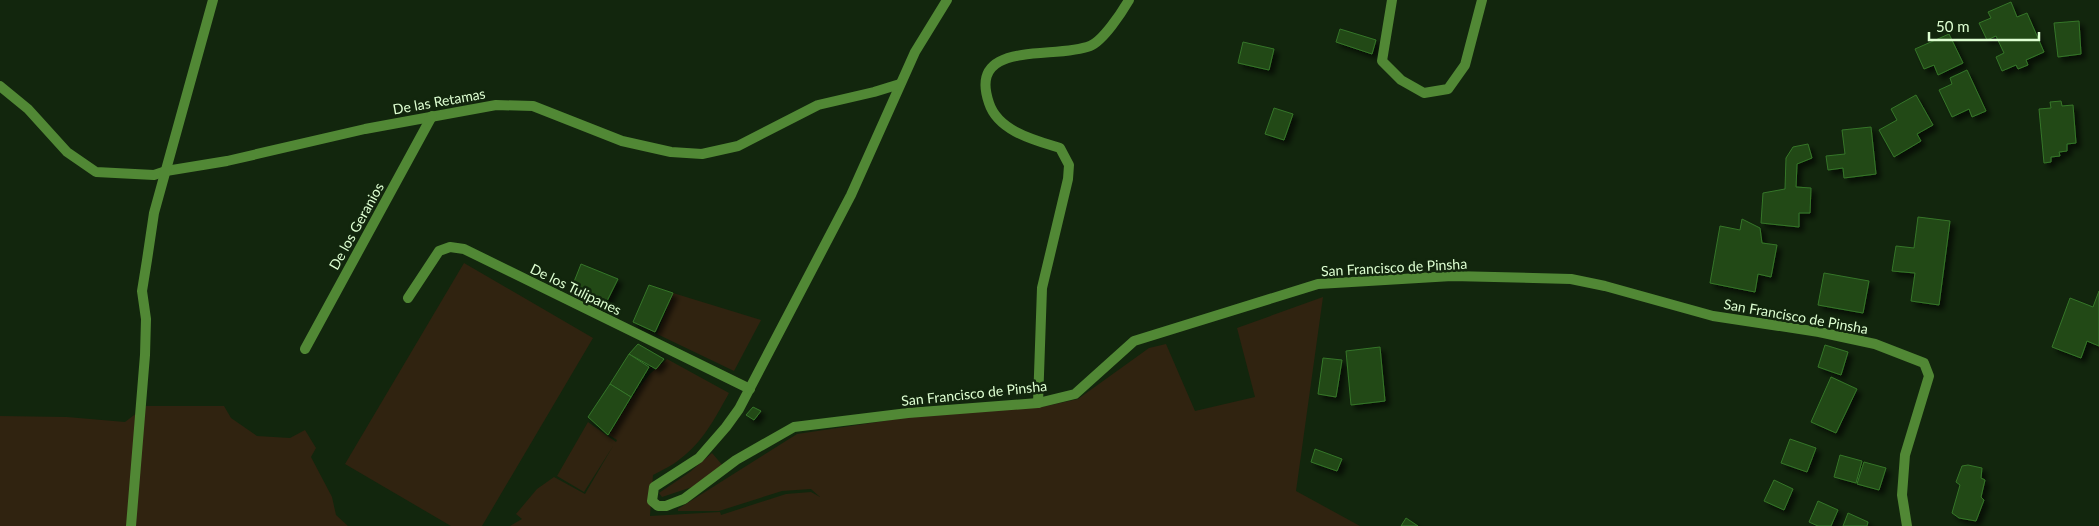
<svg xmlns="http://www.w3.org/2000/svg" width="2099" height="526" viewBox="0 0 2099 526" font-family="Lato,sans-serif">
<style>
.green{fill:#302310}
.building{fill:#204818;stroke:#367628;filter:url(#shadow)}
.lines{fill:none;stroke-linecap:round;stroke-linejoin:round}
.street{stroke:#518835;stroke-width:10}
.labels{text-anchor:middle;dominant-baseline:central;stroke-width:5;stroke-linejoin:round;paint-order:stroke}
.street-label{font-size:14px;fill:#deffd2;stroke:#12260d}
</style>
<defs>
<filter id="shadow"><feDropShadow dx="4.5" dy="4.5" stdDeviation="2.5" flood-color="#0009"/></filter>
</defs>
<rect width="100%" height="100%" fill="#12260d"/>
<g class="green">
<polygon points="464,263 593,338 482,526 451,526 345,464"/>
<polygon points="673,293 761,320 734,371 657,334"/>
<path d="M1323,297L1296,491L1360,526H510L522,519L516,514L537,489L554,477L585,494L613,446L584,492L557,476L588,422L616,442L617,440L609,435C622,414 634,393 649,375C653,370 661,366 667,359L729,393C715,418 703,442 680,459C672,466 662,470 653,475L650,516L720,512L721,515L786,494L811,492L820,497L811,489L782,491L719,511H678V509L797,434L911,417L1042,407L1078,399L1149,348L1166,344L1195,411L1255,397L1237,328Z"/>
<polygon points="146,406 224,406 231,418 257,436 290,438 305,430 316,448 311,457 332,497 336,515 348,526 0,526 0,416 67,417 125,422"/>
<polygon points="712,453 723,466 695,486 662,497 659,493 690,472"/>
</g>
<g class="building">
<polygon points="2011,2 2017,17 2027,13 2044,52 2026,60 2028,65 2018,69 2016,65 2002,71 1996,57 2004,53 1996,36 1987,40 1979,23 1991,18 1988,12"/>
<polygon points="2079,21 2081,54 2058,57 2054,23"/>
<polygon points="1340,29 1376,40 1372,54 1336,42"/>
<polygon points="1949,34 1963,63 1938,75 1934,65 1924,69 1915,49"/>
<polygon points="1243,42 1274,49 1269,70 1238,63"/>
<polygon points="1967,70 1986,111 1972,117 1969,109 1952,117 1939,90 1952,84 1950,78"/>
<polygon points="1916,95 1933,125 1917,134 1921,141 1894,157 1879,130 1897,120 1891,109"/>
<polygon points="2061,101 2062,106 2073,105 2076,143 2067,144 2067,151 2059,152 2060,156 2051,157 2051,162 2044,163 2039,109 2051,108 2050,102"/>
<polygon points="1274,108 1293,114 1284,140 1265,134"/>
<polygon points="1871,127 1876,174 1844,178 1843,168 1828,170 1826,156 1845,154 1842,130"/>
<polygon points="1808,144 1812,158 1797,164 1796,187 1811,188 1810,213 1799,213 1799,227 1761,223 1763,193 1785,189 1786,158 1793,147"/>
<polygon points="1918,217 1950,221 1939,305 1911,301 1915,273 1892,271 1896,246 1914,248"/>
<polygon points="1742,219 1760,228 1762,243 1777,245 1771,277 1758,274 1755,292 1710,283 1720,226 1740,230"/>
<polygon points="581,264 618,279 603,309 570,292"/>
<polygon points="1824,273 1869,281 1863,313 1818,305"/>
<polygon points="649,285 673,293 655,332 633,322"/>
<polygon points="2099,291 2099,346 2087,341 2081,358 2052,347 2070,298 2093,307"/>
<polygon points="638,344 664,359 656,369 629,354"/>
<polygon points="1825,345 1848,352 1841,375 1818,367"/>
<polygon points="1380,347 1385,401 1351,405 1346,351"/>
<polygon points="629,354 649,367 631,397 610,384"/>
<polygon points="1323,358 1342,360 1336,397 1318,394"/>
<polygon points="1831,377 1857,389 1836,433 1811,422"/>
<polygon points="610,384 631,397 608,435 588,417"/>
<polygon points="753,407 761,411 754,420 746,415"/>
<polygon points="1790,439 1816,448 1807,472 1781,463"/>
<polygon points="1315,449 1342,459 1337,471 1311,462"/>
<polygon points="1840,455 1862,461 1856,483 1834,477"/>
<polygon points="1864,462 1886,468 1879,490 1857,484"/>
<polygon points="1968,465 1982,468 1981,478 1985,480 1981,497 1984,500 1976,521 1959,518 1952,513 1960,485 1956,482 1962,466"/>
<polygon points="1774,480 1793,489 1784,510 1764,501"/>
<polygon points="1818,501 1838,510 1831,526 1818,526 1809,522"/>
<polygon points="1848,513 1868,522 1867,526 1843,526"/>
<polygon points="1406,518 1418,526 1401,526"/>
</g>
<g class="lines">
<g class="street">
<polyline points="947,0 915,52 851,195 739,409 726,427 699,458 654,487 652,501 658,506 666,506 684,499 736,460 794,427 908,413 1038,403 1075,394 1134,341 1318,284 1452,276 1571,279 1605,286 1713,316 1819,332 1875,344 1924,363 1929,376 1905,455 1902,495 1907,526"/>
<polyline points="1392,0 1382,61 1401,80 1424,93 1448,89 1465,65 1482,0"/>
<polyline points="0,86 28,109 67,152 96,172 154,175 166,171 227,161 365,129 496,105 533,106 622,141 671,152 702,154 738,146 818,105 874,92 900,84"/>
<polyline points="408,298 439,251 450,247 464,249 750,389"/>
<polyline points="305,349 432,116"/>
<path d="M1038,403L1042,288L1068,179L1069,165L1060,148C1034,140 998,131 989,103C967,39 1054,60 1090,46C1103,41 1122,12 1129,0"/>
<polyline points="131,526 145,355 146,319 142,291 147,260 154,213 213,0"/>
</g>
</g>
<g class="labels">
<g class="street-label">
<text transform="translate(439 101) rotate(-10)">De las Retamas</text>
<text transform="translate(356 226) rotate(-61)">De los Geranios</text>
<text transform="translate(1394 267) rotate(-3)">San Francisco de Pinsha</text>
<text transform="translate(576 289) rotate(26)">De los Tulipanes</text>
<text transform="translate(1796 316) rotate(10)">San Francisco de Pinsha</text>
<text transform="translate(974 393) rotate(-6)">San Francisco de Pinsha</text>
</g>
</g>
<path d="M1929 32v8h110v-8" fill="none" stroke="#deffd2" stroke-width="2.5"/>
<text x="1936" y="32" font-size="15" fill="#deffd2" stroke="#12260d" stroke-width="4" paint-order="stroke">50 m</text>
</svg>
